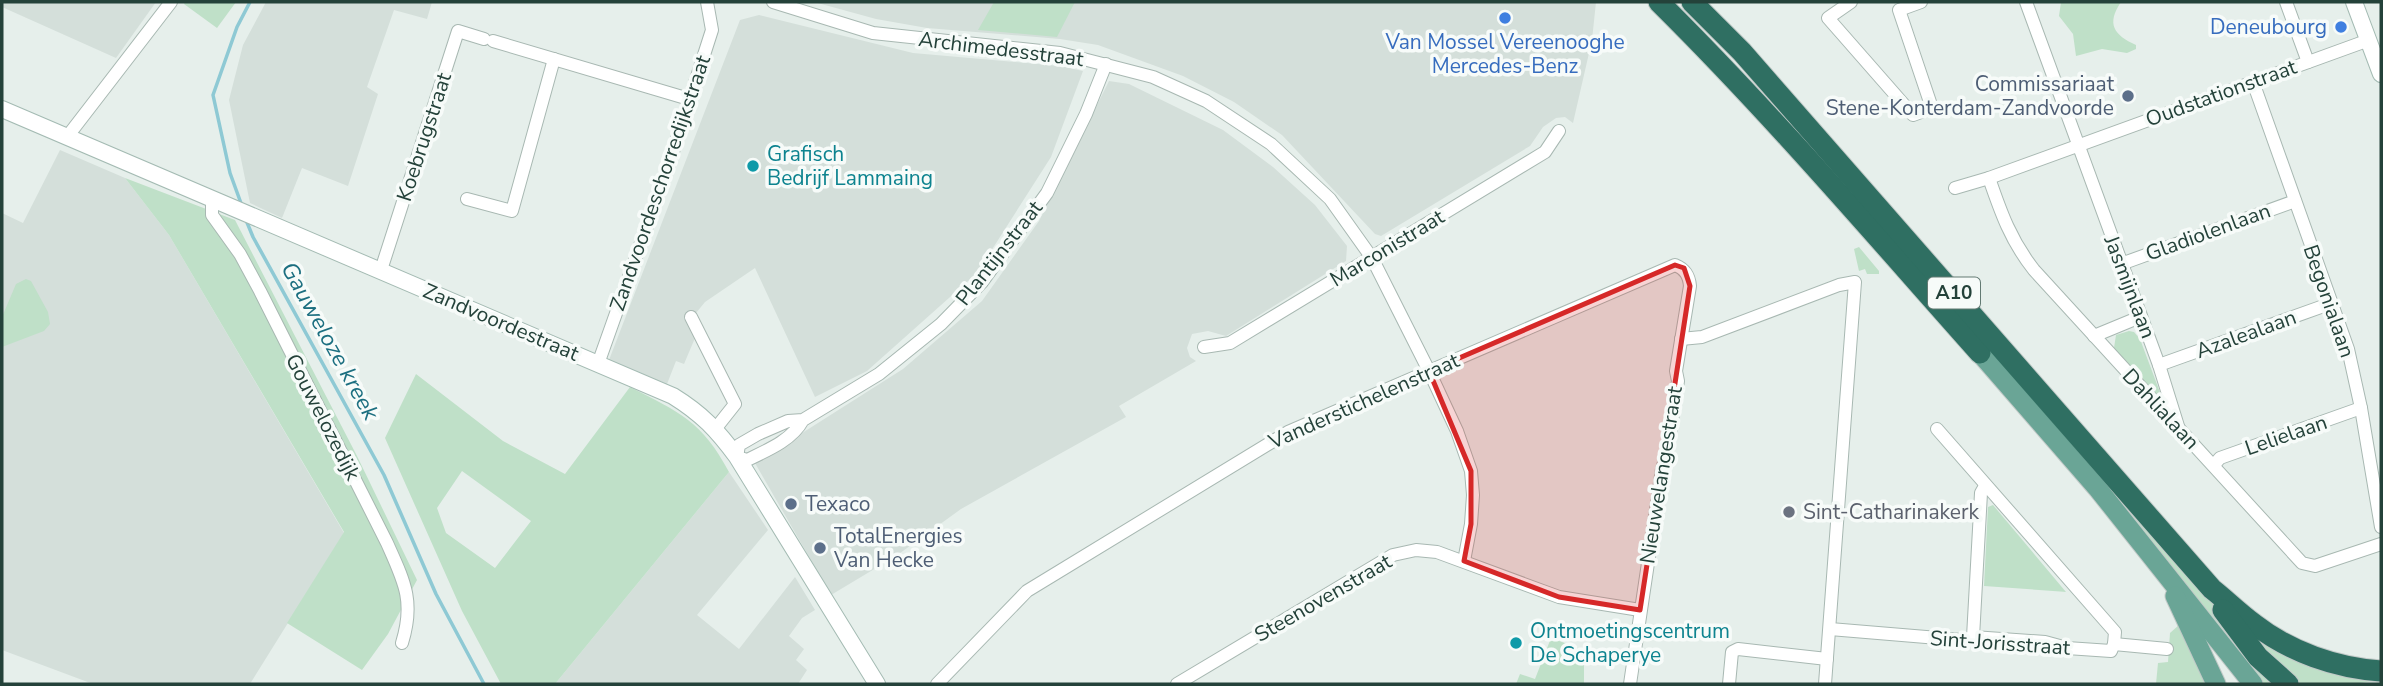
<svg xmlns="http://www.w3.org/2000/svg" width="2383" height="686" viewBox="0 0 2383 686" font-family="'Nunito Sans',sans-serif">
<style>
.built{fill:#d4dfda}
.green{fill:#bfe0c8;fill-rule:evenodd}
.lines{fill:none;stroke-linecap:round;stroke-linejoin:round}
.stream{stroke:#8ec9d4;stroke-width:3.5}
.minor-casing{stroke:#a8b8b2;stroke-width:14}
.secondary-casing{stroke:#a4bbb3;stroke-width:18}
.primary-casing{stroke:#c2cac8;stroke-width:21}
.motorway-casing{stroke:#c2cac8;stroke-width:23}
.minor{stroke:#fff;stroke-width:12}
.secondary{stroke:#fff;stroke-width:16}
.primary{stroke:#6aa596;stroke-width:19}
.motorway{stroke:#2f6f62;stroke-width:21}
.marked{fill:#d62828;fill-opacity:0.2;stroke:#d62828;stroke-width:5;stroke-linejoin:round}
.shop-dot{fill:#3f7fe0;stroke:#f7fbf9;stroke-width:2.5}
.service-dot{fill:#5c6f8a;stroke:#f7fbf9;stroke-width:2.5}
.culture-dot{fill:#0f9aa8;stroke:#f7fbf9;stroke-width:2.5}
.worship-dot{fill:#6b7280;stroke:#f7fbf9;stroke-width:2.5}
.labels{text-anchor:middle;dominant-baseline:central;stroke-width:7;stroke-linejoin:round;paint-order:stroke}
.shield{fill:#f7fbf9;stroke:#637a73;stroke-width:2}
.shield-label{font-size:19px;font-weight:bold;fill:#24423a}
.shop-label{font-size:21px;fill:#366cbe;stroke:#f7fbf9;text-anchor:end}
.street-label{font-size:21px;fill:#24423a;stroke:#f7fbf9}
.service-label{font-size:21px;fill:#4e5e75;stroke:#f7fbf9;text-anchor:start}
.culture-label{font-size:21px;fill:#0d838f;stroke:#f7fbf9;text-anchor:start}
.worship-label{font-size:21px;fill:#5b616d;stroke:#f7fbf9;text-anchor:start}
.water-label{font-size:23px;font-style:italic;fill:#1c6f80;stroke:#f7fbf9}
</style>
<rect width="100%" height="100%" fill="#e6efeb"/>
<g class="built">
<polygon points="2,2 156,2 116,58 2,7"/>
<polygon points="266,2 432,2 427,19 394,10 367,87 378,94 348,186 302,168 282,218 250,203 229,100 243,45"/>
<polygon points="814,2 1596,2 1592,40 1573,123 1565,117 1556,118 1543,127 1530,146 1381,236 1375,234 1282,135 1234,102 1183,76 1098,45 1060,39 927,28 876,19"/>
<polygon points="759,15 913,53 1060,66 1083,71 1051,157 977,273 867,371 815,397 755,268 705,302 696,313 695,338 684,364 676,361 667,384 609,360 740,20"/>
<polygon points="1109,81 1129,84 1223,130 1273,167 1315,205 1347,246 1346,261 1226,336 1208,331 1192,334 1187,348 1190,357 1196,361 1119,406 1126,417 961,509 896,556 831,595 755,463 903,369 982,301 1039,221"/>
<polygon points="60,150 125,178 169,235 344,533 250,684 93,684 2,650 2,213 23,223"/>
<polygon points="729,472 768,530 697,615 739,649 795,577 815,610 802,618 789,636 804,649 796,660 807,670 798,684 555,684"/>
</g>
<g class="green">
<polygon points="185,2 236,2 217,28 184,4"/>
<polygon points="994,2 1075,2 1057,37 978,30"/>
<path d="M2061,2H2121C2106,24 2114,35 2136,45V49L2127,53L2102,49L2076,56L2073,34L2059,16Z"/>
<polygon points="125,178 235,220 357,456 417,580 388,634 362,670 287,623 344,532 169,235"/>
<polygon points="1859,247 1879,271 1879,274 1867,274 1865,269 1859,271 1854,249"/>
<polygon points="26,279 31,281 48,312 50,324 44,331 2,347 2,317 16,284"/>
<polygon points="2129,331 2134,332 2140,339 2161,395 2158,397 2114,348 2116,335"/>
<path d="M416,374L503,441L565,474L630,387C679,412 702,421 729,472L555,684H501L462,611L385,438ZM462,471L531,521L495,568L446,533L437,508Z"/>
<polygon points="2122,501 2208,598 2254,659 2280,684 2260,684 2184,587"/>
<polygon points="1993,505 2066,592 2067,592 1984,586 1988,507"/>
<polygon points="2179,625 2210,684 2156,684 2158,663 2168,662 2170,633"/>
<polygon points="2248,625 2378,680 2355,684 2295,684 2263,655"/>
<polygon points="1551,638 1584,650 1584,684 1516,684 1520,674 1535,679"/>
</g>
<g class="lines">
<g class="stream">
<polyline points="242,206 230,173 213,95 237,27 250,2"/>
<polyline points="246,220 253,237 384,475 436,594 484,684"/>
</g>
<g class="minor-casing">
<g id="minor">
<polyline points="773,2 873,33 1060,53 1153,77 1206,101 1271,144 1330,199 1372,258 1429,371 1457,431 1471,471 1473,495 1471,524 1464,561"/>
<polyline points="1851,2 1828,18 1913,115 1932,108 1899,10 1921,2"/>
<polyline points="2026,2 2159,365 2178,426"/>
<polyline points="2286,2 2308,62"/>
<polyline points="493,41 689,99"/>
<polyline points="2253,82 2348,349 2361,408 2381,527"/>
<polyline points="67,137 171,2"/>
<path d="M1989,178C2001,213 2011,241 2034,270L2302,563L2315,566L2381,544"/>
<polyline points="1955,188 1989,178 2369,40"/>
<path d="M212,198V215L240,254L260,291L387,543C404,581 415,601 402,643"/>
<polyline points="467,199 512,211 554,59"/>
<polyline points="2121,264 2295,201"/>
<polyline points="381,270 458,31 484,39"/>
<polyline points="691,317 735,404 716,428"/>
<polyline points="2094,336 2140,317"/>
<polyline points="1681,339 1702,337 1839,285 1855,282 1825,684"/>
<polyline points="1204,347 1230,343 1545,152 1559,131"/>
<polyline points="598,364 668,167 712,30 707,2"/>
<polyline points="2159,365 2332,303"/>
<path d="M803,420C792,440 768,450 747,460L737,457L739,445L758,434L788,421L803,420L879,374L941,324L982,282L1047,193L1086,114L1106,64"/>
<polyline points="1937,429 2115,632 2114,644"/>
<polyline points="2214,465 2220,458 2361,408"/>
<polyline points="1830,629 1962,640 1973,637 2045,642 2067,648 2111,651 2114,644 2167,649"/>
<polyline points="1973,637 1981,493 1985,486"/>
<path d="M937,684L1027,591L1288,432L1675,265C1685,269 1689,275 1690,286L1676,371L1678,381L1667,453L1662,469L1630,684"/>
<polyline points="1177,684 1393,555 1416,550 1437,552 1559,597 1640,610"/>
<polyline points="1729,684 1732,652 1738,649 1827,659"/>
</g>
</g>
<g class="secondary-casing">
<g id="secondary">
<polyline points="2354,2 2381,74"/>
<path d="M2,109L673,396C702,414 717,430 737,457L877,684"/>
</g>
</g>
<g class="primary-casing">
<g id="primary">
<polyline points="1980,353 2098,489 2253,684"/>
<polyline points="2175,596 2216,684"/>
</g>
</g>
<g class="motorway-casing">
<g id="motorway">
<path d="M1659,2C1772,114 1874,234 1980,353"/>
<path d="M1692,2L1742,52L2212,589C2226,600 2239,613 2254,624C2290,652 2336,668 2381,671"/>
<polyline points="2223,610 2258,657 2288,684"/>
</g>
</g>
<use href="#minor" class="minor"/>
<use href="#secondary" class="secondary"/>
<use href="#primary" class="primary"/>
<use href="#motorway" class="motorway"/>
</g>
<path class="marked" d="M1675,265L1684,268L1690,286L1640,610L1559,597L1464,561L1471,524V471L1429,371Z"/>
<g class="shop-dot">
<circle cx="1505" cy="18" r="7"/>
<circle cx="2341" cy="27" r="7"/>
</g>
<g class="service-dot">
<circle cx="2128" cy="96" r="7"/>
<circle cx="791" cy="504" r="7"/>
<circle cx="820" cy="548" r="7"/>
</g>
<g class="culture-dot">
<circle cx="753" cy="166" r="7"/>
<circle cx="1516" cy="643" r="7"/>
</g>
<circle class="worship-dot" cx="1789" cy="512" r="7"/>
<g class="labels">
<rect class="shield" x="1928" y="277.5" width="52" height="31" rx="5"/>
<g class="shield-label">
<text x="1954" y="293">A10</text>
</g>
<g class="shop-label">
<text x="2327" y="27">Deneubourg</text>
<text x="1505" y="42" text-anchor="middle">Van Mossel Vereenooghe<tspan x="1505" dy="24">Mercedes-Benz</tspan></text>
</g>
<g class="street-label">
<text transform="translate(1001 49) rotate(7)">Archimedesstraat</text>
<text transform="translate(2221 93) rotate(-20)">Oudstationstraat</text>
<text transform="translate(424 137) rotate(-72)">Koebrugstraat</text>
<text transform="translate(660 183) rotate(-71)">Zandvoordeschorredijkstraat</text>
<text transform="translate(2208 232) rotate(-20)">Gladiolenlaan</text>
<text transform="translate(1387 248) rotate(-31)">Marconistraat</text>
<text transform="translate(999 253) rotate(-52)">Plantijnstraat</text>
<text transform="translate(2130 287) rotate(69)">Jasmijnlaan</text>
<text transform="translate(2329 301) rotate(71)">Begonialaan</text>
<text transform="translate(501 322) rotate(23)">Zandvoordestraat</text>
<text transform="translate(2246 334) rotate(-20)">Azalealaan</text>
<text transform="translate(1364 401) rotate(-24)">Vanderstichelenstraat</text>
<text transform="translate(2161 409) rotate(47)">Dahlialaan</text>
<text transform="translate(323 417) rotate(63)">Gouwelozedijk</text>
<text transform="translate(2286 435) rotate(-19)">Lelielaan</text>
<text transform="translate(1661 475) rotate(-81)">Nieuwelangestraat</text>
<text transform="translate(1323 598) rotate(-30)">Steenovenstraat</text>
<text transform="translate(2000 643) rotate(4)">Sint-Jorisstraat</text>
</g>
<g class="service-label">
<text x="2114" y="84" text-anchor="end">Commissariaat<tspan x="2114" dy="24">Stene-Konterdam-Zandvoorde</tspan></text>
<text x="805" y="504">Texaco</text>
<text x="834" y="536">TotalEnergies<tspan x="834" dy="24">Van Hecke</tspan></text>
</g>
<g class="culture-label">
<text x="767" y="154">Grafisch<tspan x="767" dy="24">Bedrijf Lammaing</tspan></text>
<text x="1530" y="631">Ontmoetingscentrum<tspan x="1530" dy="24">De Schaperye</tspan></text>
</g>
<g class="worship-label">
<text x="1803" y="512">Sint-Catharinakerk</text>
</g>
<g class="water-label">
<text transform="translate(330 341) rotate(61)">Gauweloze kreek</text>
</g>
</g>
<rect width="2383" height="686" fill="none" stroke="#24423a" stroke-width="7"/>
</svg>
